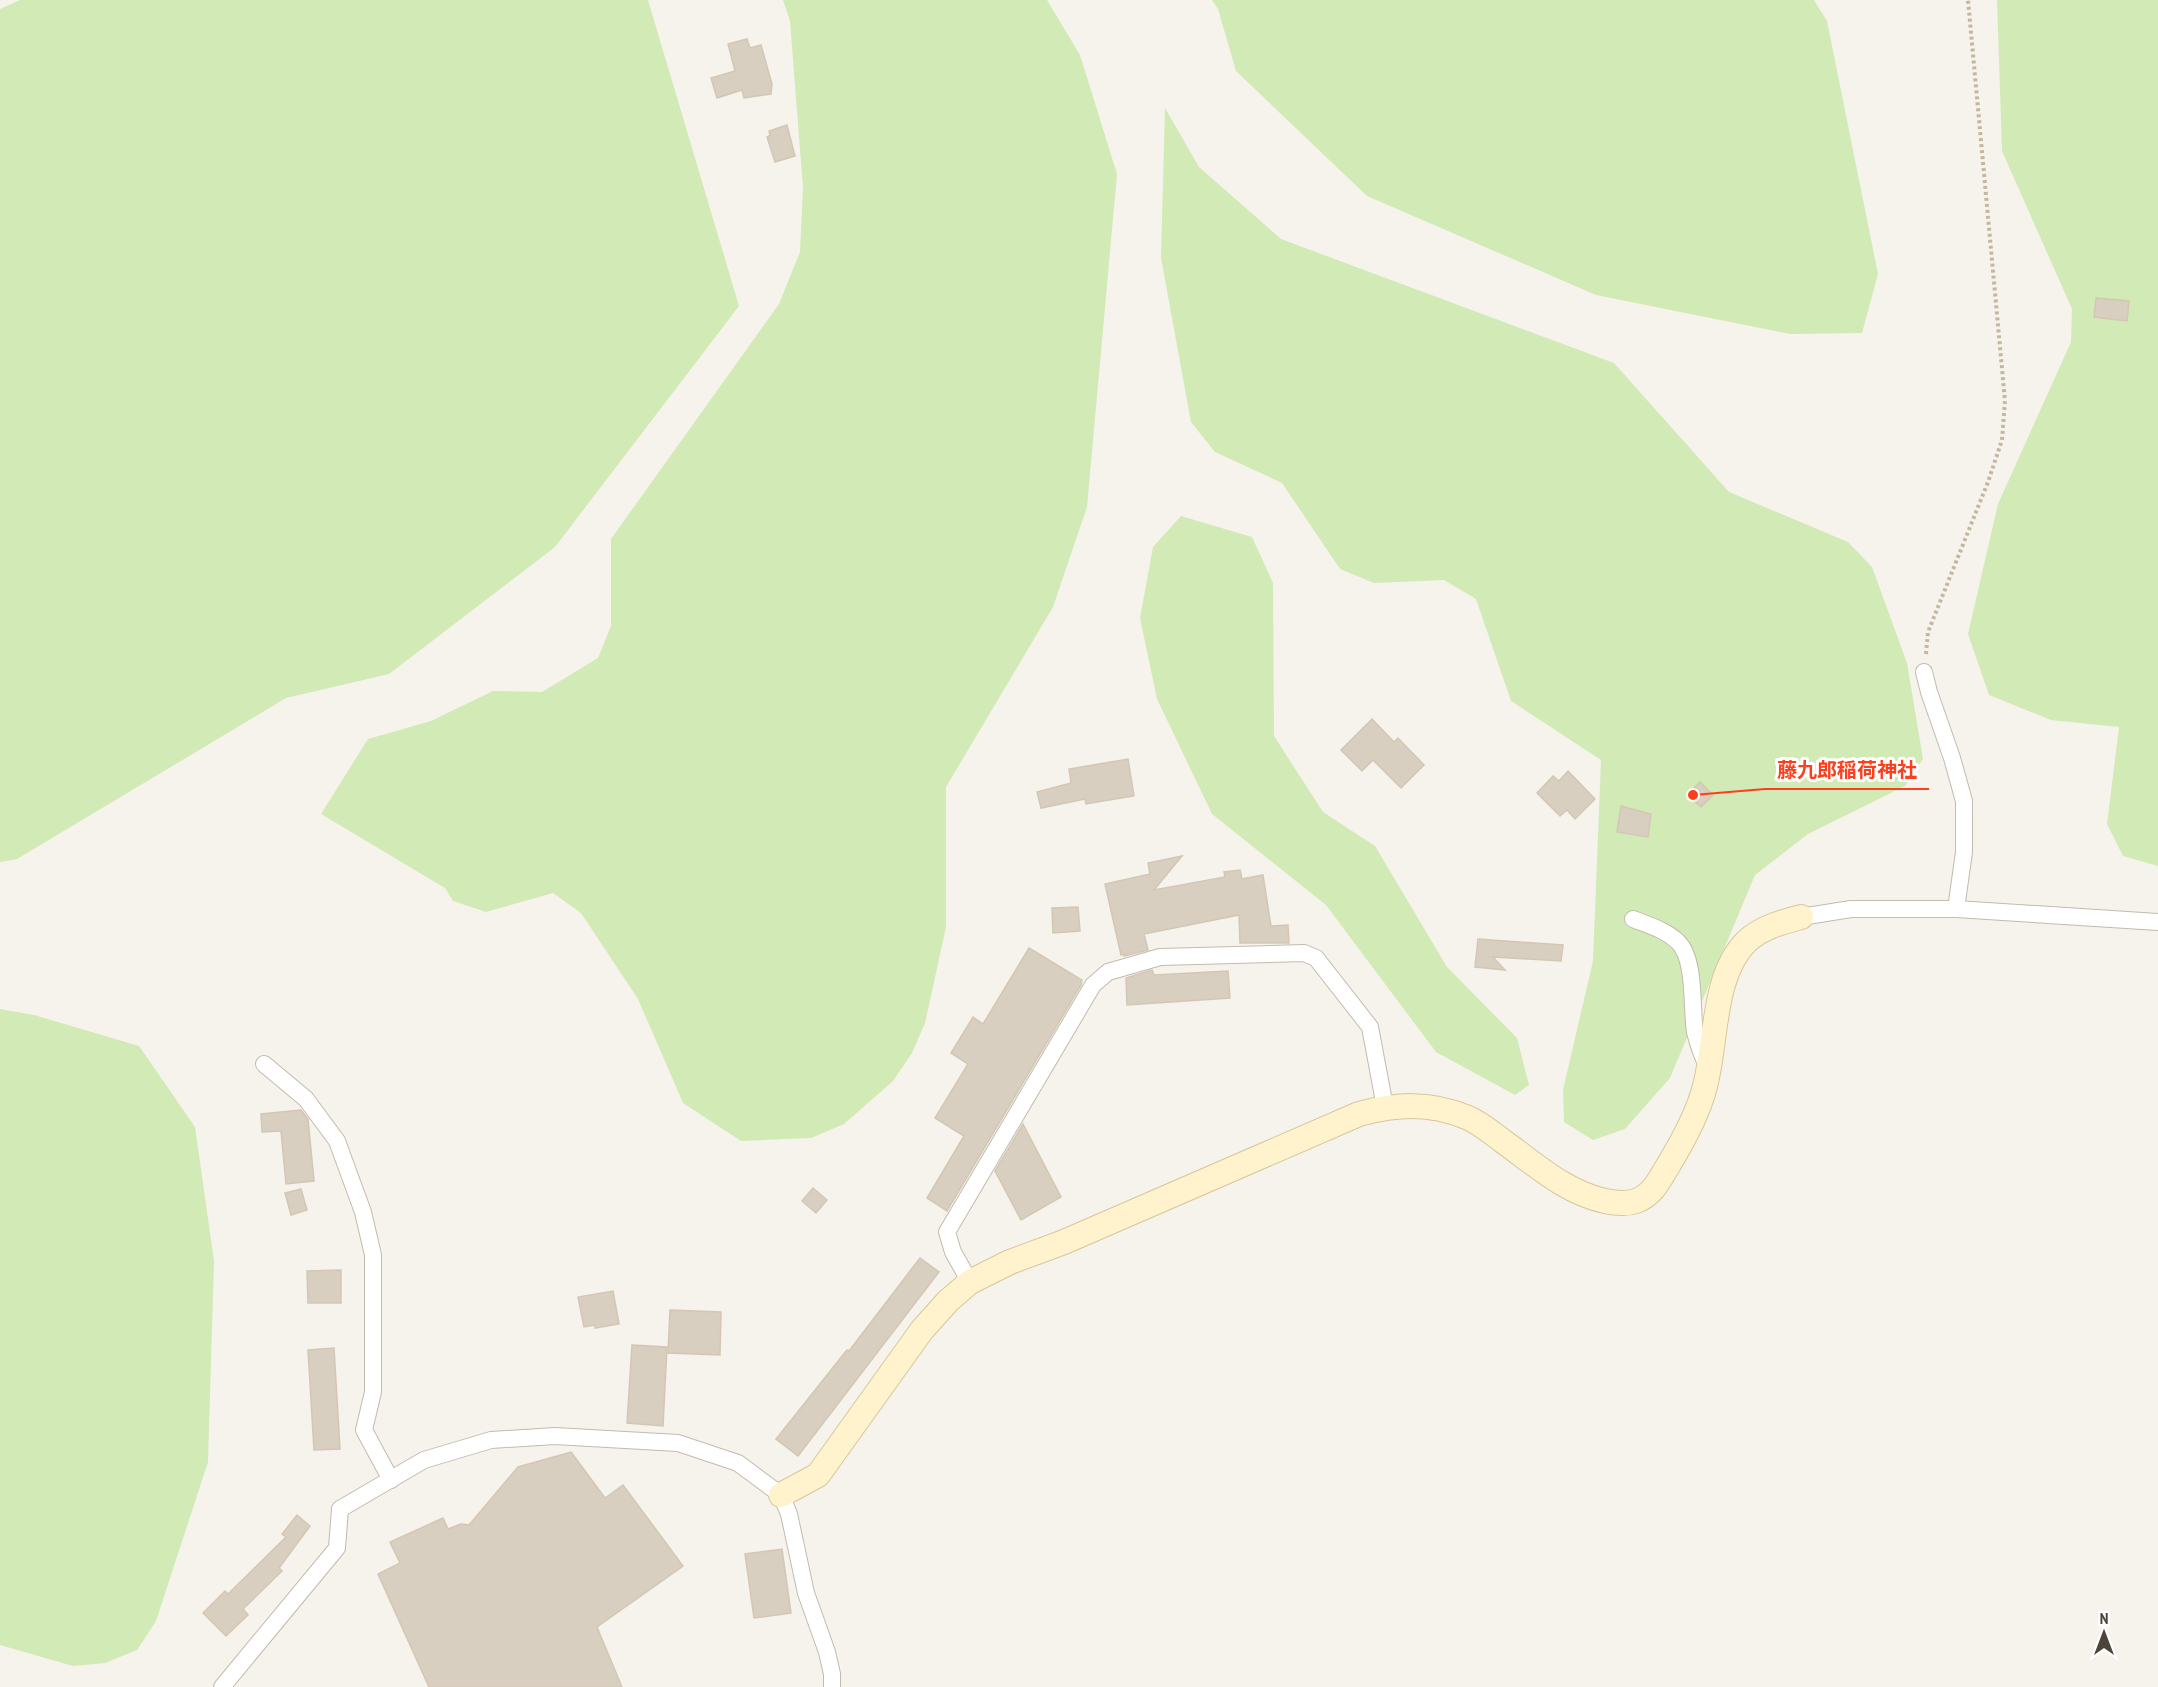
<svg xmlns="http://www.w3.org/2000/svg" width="2158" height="1687" font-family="'PT Sans Narrow','Noto Sans JP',sans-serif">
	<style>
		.green { fill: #d2eab5 }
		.building { fill: #d8cfc1; stroke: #d3c7b4; stroke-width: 1.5 }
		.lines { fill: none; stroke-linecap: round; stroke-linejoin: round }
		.street-casing { stroke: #c2bbae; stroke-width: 18 }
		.secondary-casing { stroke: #d6c79b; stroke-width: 26 }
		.path { stroke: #c4b79f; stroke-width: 4; stroke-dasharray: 3 3; stroke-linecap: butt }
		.street { stroke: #fff; stroke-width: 16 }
		.secondary { stroke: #fff3cd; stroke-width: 24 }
		.leader { fill: none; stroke: #fc3f1d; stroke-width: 2 }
		.callout-dot { fill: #fc3f1d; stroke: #fff; stroke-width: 2 }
		.callout-label { font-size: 20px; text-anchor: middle; font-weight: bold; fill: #fc3f1d; stroke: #fff; stroke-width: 6; stroke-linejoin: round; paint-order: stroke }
	</style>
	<rect width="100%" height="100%" fill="#f6f3ec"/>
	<g class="green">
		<polygon points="20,0 648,0 739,306 555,547 389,674 286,698 17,859 0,862 0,9"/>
		<polygon points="783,0 1047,0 1080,55 1117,174 1087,507 1053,607 946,787 946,927 925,1023 912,1053 893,1081 844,1124 811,1138 741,1141 683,1103 638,999 581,913 553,893 486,912 453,901 445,888 321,814 368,739 431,721 493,691 542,692 598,658 611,626 611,539 779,304 800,252 803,188 790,21"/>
		<polygon points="1212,0 1814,0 1827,21 1878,274 1862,333 1790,334 1596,295 1367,196 1236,71 1218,9"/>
		<polygon points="1997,0 2158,0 2158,866 2123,856 2107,824 2119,727 2051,720 1989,695 1968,634 1998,504 2071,342 2072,309 2002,151"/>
		<polygon points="1165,108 1199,167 1281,239 1614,363 1729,492 1848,542 1872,567 1907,663 1923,759 1905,786 1808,834 1755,875 1670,1078 1625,1129 1593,1140 1564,1122 1563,1090 1593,961 1601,760 1511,701 1476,599 1444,580 1374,583 1340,569 1282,483 1215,452 1191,422 1161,258"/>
		<polygon points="1181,516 1252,537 1273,583 1274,736 1323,812 1375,846 1447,967 1517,1038 1529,1085 1515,1095 1436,1052 1326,905 1212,814 1157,699 1140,618 1153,547"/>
		<polygon points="0,1009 34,1015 139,1046 195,1127 214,1261 208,1462 156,1621 137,1650 105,1663 73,1666 0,1645"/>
	</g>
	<g class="building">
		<polygon points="747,39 750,48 761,45 772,84 771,94 744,98 742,90 717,98 711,78 735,71 728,44"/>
		<polygon points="787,125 795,156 775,162 767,137 770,135 769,131"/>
		<polygon points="2096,298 2129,301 2127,321 2094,317"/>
		<polygon points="1372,719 1394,742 1398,738 1424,765 1401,788 1373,760 1362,771 1341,750"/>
		<polygon points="1128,759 1134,796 1086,804 1085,799 1041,808 1037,792 1071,783 1069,769"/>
		<polygon points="1568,771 1595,799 1575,819 1567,810 1560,816 1537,793 1553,776 1559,781"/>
		<polygon points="1700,782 1713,795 1701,807 1687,795"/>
		<polygon points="1621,806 1651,814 1648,837 1617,832"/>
		<polygon points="1182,856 1154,890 1225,877 1224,872 1240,870 1242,879 1263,875 1271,926 1288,925 1289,943 1240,943 1239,915 1144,934 1148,950 1124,956 1124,954 1121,955 1105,884 1150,874 1148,863"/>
		<polygon points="1078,907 1080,931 1053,933 1052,908"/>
		<polygon points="1478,939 1563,945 1561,961 1493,957 1505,970 1475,967"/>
		<polygon points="1029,948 1082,980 1081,985 947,1211 927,1198 964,1136 935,1118 968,1064 951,1053 973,1017 983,1024"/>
		<polygon points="1152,970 1154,975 1228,971 1230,998 1127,1005 1126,978"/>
		<polygon points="301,1110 308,1119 314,1181 286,1184 281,1131 262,1132 261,1114"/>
		<polygon points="1023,1124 1061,1197 1021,1220 995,1171"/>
		<polygon points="813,1188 827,1200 816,1213 802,1201"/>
		<polygon points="301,1189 307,1210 291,1215 285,1193"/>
		<polygon points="920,1258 939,1272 798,1456 776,1439 847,1350 849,1351"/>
		<polygon points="341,1270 341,1303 308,1303 307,1271"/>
		<polygon points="613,1291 619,1324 595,1328 595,1325 584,1327 578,1297"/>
		<polygon points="670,1310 721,1312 720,1355 668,1353"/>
		<polygon points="632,1345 667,1347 663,1426 627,1423"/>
		<polygon points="334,1348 340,1449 314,1450 308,1350"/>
		<polygon points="571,1452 605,1498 623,1485 683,1566 597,1627 622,1687 429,1687 378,1574 400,1563 390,1542 443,1518 448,1529 461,1524 469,1525 518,1467"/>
		<polygon points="297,1515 310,1526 279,1568 282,1571 243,1609 248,1615 226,1636 203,1613 225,1591 228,1594 286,1537 282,1534"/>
		<polygon points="782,1549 791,1613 754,1618 745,1554"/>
	</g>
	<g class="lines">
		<defs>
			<g id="street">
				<polyline points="1924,672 1929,692 1952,758 1964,801 1964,852 1956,909"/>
				<polyline points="1801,917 1851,909 1956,909 2158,922"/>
				<path d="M1633,919C1648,925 1666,930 1678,942C1696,959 1691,1008 1695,1032C1698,1044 1702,1056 1708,1067"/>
				<polyline points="264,1064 306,1099 337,1141 363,1212 373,1255 373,1392 364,1430 391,1480"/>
				<polyline points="970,1282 953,1252 947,1232 1093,985 1108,972 1160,957 1304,953 1316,958 1370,1027 1385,1107"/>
				<polyline points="222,1687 337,1548 340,1509 424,1460 491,1440 555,1436 678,1443 738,1463 781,1495 789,1514 806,1593 827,1652 832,1674 832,1687"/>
			</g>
			<path id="secondary" d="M781,1495L818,1475L922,1330L948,1301L970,1282L1010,1262L1064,1242L1359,1114C1397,1104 1429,1102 1466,1117C1479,1122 1492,1133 1504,1142C1536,1165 1565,1192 1605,1201C1614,1203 1627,1204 1636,1201C1653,1195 1660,1179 1669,1164C1683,1141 1698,1114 1705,1086C1717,1041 1712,975 1747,941C1762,927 1783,922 1801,917"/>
		</defs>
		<use href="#street" class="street-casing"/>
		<use href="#secondary" class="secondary-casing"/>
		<polyline class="path" points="1926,654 1928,632 1988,482 2002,440 2005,401 1968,0"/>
		<use href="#street" class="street"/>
		<use href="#secondary" class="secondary"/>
	</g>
	<path class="leader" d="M1693 795L1765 789H1929"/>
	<circle class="callout-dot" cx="1693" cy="795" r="6"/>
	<g class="callout-label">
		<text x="1847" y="777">藤九郎稲荷神社</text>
	</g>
	<g transform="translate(2104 1633)" stroke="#ffffff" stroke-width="4.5" paint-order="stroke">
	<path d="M0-4.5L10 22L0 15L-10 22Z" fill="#4b4439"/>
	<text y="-9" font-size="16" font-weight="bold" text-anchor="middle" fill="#4b4439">N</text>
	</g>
</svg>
